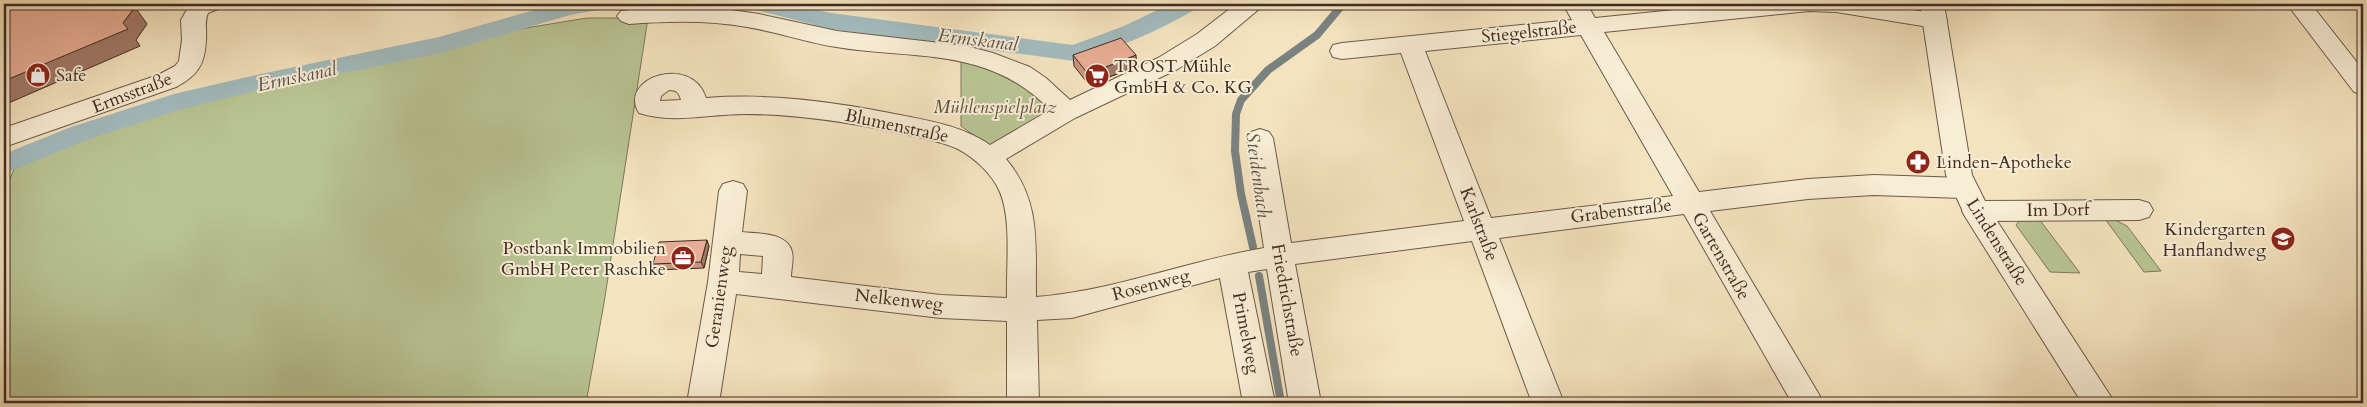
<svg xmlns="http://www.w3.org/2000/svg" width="2367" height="407" font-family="Cardo,serif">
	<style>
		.green { fill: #b9c494; stroke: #7c785b }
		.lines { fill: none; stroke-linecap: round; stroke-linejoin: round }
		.stream { stroke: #7a8280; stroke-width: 8 }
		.canal { fill: #a2bbbe; fill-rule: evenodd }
		.minor-casing { stroke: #6c5a49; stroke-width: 2 }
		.tertiary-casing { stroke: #6c5a49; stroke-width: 2 }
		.minor { fill: #f8edd5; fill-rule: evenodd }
		.tertiary { fill: #f8edd5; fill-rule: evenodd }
		.wall { fill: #c89581; stroke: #3f2c22 }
		.shaded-wall { fill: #a27969; stroke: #3f2c22 }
		.building { fill: #e8ad96; stroke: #3f2c22 }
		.labels { text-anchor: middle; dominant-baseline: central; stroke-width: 4; stroke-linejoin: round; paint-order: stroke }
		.street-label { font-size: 18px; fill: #3f2c22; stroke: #f8edd5 }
		.poi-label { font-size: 18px; fill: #3f2c22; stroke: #f8edd5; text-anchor: start }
		.park-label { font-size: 18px; font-style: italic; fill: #5e523e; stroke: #f8edd5 }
		.water-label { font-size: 19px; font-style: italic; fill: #585049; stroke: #f8edd5 }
	</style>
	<rect width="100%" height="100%" fill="#f4e3bf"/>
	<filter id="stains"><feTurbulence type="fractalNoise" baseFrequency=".004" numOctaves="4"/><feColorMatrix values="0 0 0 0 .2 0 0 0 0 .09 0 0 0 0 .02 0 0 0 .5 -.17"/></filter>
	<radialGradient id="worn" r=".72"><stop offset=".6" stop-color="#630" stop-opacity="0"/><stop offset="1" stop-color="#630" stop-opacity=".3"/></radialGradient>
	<g class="green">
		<polygon points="587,18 648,18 604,303 586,403 4,403 4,192 24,147 446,41"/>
		<polygon points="961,60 995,68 1025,83 1055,110 992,149 961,126"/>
		<polygon points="2111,218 2127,226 2161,271 2144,272 2105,219"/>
		<polygon points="2039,219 2080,273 2050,272 2016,225 2020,220"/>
	</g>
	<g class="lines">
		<g class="stream">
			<polyline points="1253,247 1241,194 1235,151 1236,114 1241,100 1268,70 1317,35 1343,4"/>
			<polyline points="1259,276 1281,403"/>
		</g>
		<g class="canal">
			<polygon points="556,4 607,4 603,9 570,15 441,53 256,91 179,110 89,139 4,174 4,154 71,127 174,94 256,75 439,37"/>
			<path d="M748,4H790L831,13L1073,45L1124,26L1170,4H1200L1196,9C1158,31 1117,49 1074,61L831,29L752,9Z"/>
		</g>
		<defs>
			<g id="minor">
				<path d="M190,4H222L218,9L208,13C204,22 207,30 206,40C205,65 197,76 176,87L4,147V128L158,75L175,66L179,61L182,40L181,20Z"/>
				<path d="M1236,4H1263L1259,9L1215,46L1176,70L1075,118L1006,159C1042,202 1035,245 1036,297C1113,291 1187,261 1264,248L1247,138L1251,132L1260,129L1269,132L1273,138L1291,243L1464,221L1401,53L1342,59L1333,57L1330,51L1333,45L1342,43L1572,20L1563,4H1587L1595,18L1734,4H1877L1943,15L1947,20L1943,25L1935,28L1836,12L1809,11L1604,32L1699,192L1808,179L1874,175L1963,178L1973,181L1977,188L1973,195L1963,198L1874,195L1808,199L1710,211L1824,403H1792L1684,214L1499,238L1564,403H1532L1472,241L1295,264L1321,403H1289L1267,269L1248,272L1275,403H1243L1220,278L1072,318L1037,320L1039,403H1007V321L941,318L736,294L719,403H687L708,282L719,191L723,184L733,181L743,184L747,191L742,232C758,234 788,232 792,252C794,259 791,269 791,277L941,295L1007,298C1006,266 1012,221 1000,192C992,174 975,158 958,149C938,140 916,137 895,132C846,122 795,114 745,114C709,114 673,124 639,113C617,78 692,53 706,98C771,93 836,102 900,115C930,121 963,126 990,145L1050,110C989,46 915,60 836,47C806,42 777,32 747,27C708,20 668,21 629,24L621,21L617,16L621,11L659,7L717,8L759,14L837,31L966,46L993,53L1030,67L1046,78L1070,100L1158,58L1197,34ZM1581,35L1673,196L1491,218L1425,51ZM669,90C677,90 679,93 681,100L660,101L661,96ZM740,254L763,256L762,274L739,272Z"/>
				<polygon points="2287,4 2311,4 2363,70 2363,94 2354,92"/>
				<polygon points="2139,200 2149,203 2153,210 2149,217 2139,220 1976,221 1966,218 1962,211 1966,204 1976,201"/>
			</g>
			<polygon id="tertiary" points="1920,4 1944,4 1972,175 1988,207 2115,403 2082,403 1966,218 1946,175"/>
		</defs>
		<use href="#minor" class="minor-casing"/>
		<use href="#tertiary" class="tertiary-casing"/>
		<use href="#minor" class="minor"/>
		<use href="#tertiary" class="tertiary"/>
	</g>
	<g class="wall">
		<polygon points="1073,55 1137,66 1089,85 1074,66"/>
		<polygon points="709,246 704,268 656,270 653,264"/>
	</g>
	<g class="shaded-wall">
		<polygon points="135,7 147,24 136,40 140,46 4,105 4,81 123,23"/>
		<polygon points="1136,55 1137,66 1089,85 1088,74"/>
		<polygon points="707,240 709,246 704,268 701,262"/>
	</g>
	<g class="building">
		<polygon points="4,4 108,4 113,10 135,7 123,23 128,29 4,81"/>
		<polygon points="1121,38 1136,55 1088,74 1073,55"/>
		<polygon points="707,240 701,262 653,264 659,242"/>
	</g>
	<defs>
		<symbol id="shop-disc" viewBox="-11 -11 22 22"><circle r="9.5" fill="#8f2418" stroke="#f8edd5"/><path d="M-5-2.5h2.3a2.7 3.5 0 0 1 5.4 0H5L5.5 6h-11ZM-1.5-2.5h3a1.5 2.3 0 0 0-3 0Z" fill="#fff"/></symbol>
		<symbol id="supermarket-disc" viewBox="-11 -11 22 22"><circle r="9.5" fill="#8f2418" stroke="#f8edd5"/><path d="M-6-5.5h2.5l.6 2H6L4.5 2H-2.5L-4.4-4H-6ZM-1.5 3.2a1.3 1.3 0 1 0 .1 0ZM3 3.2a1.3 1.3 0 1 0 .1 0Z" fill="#fff"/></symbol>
		<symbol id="pharmacy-disc" viewBox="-11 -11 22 22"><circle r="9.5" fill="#8f2418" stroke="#f8edd5"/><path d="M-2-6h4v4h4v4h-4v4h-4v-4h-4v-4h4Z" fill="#fff"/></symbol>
		<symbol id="school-disc" viewBox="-11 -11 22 22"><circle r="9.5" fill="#8f2418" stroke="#f8edd5"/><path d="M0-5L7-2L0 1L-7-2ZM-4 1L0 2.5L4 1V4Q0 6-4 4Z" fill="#fff"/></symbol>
		<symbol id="office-disc" viewBox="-11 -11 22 22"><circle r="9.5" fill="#8f2418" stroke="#f8edd5"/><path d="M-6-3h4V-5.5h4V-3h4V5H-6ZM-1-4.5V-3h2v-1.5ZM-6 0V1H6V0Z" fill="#fff"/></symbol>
	</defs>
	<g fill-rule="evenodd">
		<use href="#shop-disc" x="24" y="61" width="28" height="28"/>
		<use href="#supermarket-disc" x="1083" y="62" width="28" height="28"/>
		<use href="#pharmacy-disc" x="1904" y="148" width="28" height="28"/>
		<use href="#school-disc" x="2269" y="225" width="28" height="28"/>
		<use href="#office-disc" x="669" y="244" width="28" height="28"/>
	</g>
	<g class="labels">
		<g class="street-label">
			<text transform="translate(1529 32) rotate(-6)">Stiegelstraße</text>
			<text transform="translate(132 93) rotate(-21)">Ermsstraße</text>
			<text transform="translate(897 126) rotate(12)">Blumenstraße</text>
			<text transform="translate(2058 210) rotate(-1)">Im Dorf</text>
			<text transform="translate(1621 211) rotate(-7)">Grabenstraße</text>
			<text transform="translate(1479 224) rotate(69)">Karlstraße</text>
			<text transform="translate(1997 242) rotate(58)">Lindenstraße</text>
			<text transform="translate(1721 256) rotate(60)">Gartenstraße</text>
			<text transform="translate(1151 285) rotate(-15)">Rosenweg</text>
			<text transform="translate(719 297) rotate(-82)">Geranienweg</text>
			<text transform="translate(899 300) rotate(6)">Nelkenweg</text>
			<text transform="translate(1287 300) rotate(80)">Friedrichstraße</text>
			<text transform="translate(1246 333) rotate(79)">Primelweg</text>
		</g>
		<g class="poi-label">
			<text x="1114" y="66">TROST Mühle<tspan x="1114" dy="21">GmbH &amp; Co. KG</tspan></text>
			<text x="56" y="75">Safe</text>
			<text x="1936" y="162">Linden-Apotheke</text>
			<text x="2266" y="229" text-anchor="end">Kindergarten<tspan x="2266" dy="21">Hanflandweg</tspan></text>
			<text x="666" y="248" text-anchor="end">Postbank Immobilien<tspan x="666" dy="21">GmbH Peter Raschke</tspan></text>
		</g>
		<g class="park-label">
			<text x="995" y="107">Mühlenspielplatz</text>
		</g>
		<g class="water-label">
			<text transform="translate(978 40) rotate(7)">Ermskanal</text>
			<text transform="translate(297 77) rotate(-12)">Ermskanal</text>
			<text transform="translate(1258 175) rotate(82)">Steidenbach</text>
		</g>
	</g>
	<rect width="2367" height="407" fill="none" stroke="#f4e3bf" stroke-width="20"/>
	<rect x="5" y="5" width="2357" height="397" fill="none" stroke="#3f2c22" stroke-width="2.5"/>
	<rect x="10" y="10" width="2347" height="387" fill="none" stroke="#3f2c22"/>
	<rect width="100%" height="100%" filter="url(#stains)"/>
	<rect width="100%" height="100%" fill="url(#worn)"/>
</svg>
